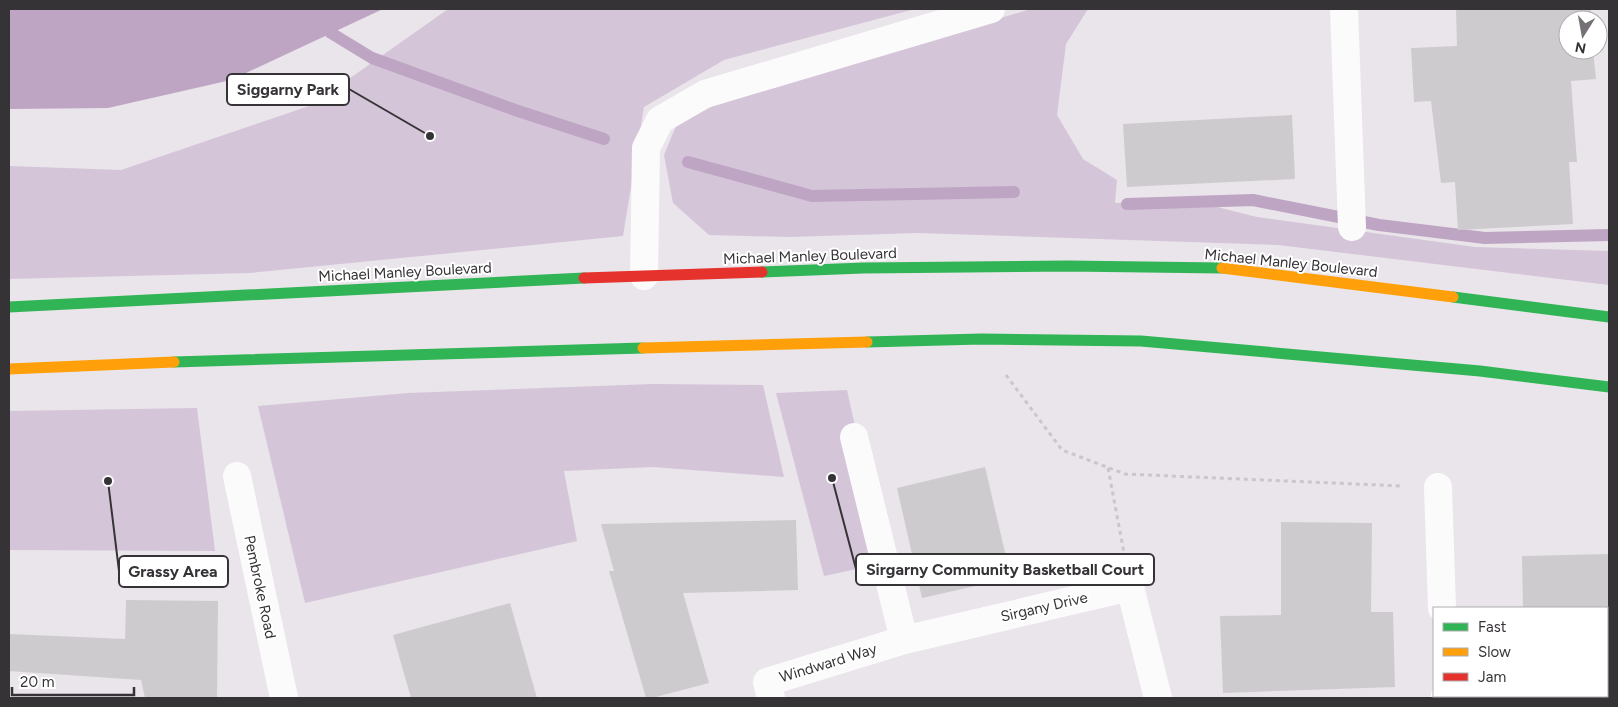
<svg xmlns="http://www.w3.org/2000/svg" width="1618" height="707" font-family="Figtree,sans-serif">
	<style>
		.green { fill: #d5c5d9 }
		.water { fill: #bea5c4 }
		.lines { fill: none; stroke-linecap: round; stroke-linejoin: round }
		.stream { stroke: #bea5c4; stroke-width: 12 }
		.building { fill: #cecbce }
		.path { stroke: #c9c7c9; stroke-width: 3; stroke-dasharray: 4 4; stroke-linecap: butt }
		.street { stroke: #fcfbfc; stroke-width: 28 }
		.fast { stroke: #30b455; stroke-width: 11 }
		.slow { stroke: #ff9f0a; stroke-width: 11 }
		.jam { stroke: #e5322d; stroke-width: 11 }
		.labels { text-anchor: middle; dominant-baseline: central; stroke-width: 4; stroke-linejoin: round; paint-order: stroke }
		.street-label { font-size: 15px; fill: #363337; stroke: #fff }
		.leader { fill: none; stroke: #363337; stroke-width: 2 }
		.callout-dot { fill: #363337; stroke: #fff; stroke-width: 2 }
		.callout { fill: #fff; stroke: #363337; stroke-width: 2 }
		.callout-label { font-size: 16px; text-anchor: middle; font-weight: bold; fill: #363337 }
	</style>
	<rect width="100%" height="100%" fill="#e9e5ea"/>
	<g class="green">
		<polygon points="448,9 915,9 724,60 644,107 623,236 250,273 9,279 9,166 121,170 312,105"/>
		<polygon points="1031,9 1088,9 1066,44 1057,115 1083,159 1117,180 1115,203 1197,202 1257,217 1475,247 1609,251 1609,285 1278,245 918,233 789,237 709,235 673,203 664,155 676,126 723,100"/>
		<polygon points="653,384 763,385 784,477 653,467 564,471 577,541 305,603 258,406 408,393"/>
		<polygon points="847,390 885,563 824,576 776,393"/>
		<polygon points="197,408 215,551 9,550 9,411"/>
	</g>
	<polygon class="water" points="9,9 383,9 231,80 108,108 9,109"/>
	<g class="lines">
		<g class="stream">
			<polyline points="331,33 372,58 515,110 604,139"/>
			<polyline points="688,162 812,196 1014,192"/>
			<polyline points="1127,204 1253,200 1379,225 1485,238 1609,235"/>
		</g>
	</g>
	<g class="building">
		<polygon points="1456,9 1591,9 1591,20 1568,20 1568,50 1593,50 1596,79 1571,81 1577,162 1569,162 1573,224 1458,230 1455,182 1441,183 1431,101 1414,102 1411,48 1457,46"/>
		<polygon points="1292,115 1295,179 1127,187 1123,124"/>
		<polygon points="985,467 1011,578 922,598 897,488"/>
		<polygon points="796,520 798,590 683,593 709,683 652,698 646,698 609,571 614,571 601,524"/>
		<polygon points="1281,522 1372,523 1371,612 1393,612 1395,687 1223,693 1220,616 1281,615"/>
		<polygon points="1609,554 1609,608 1523,608 1522,556"/>
		<polygon points="126,600 218,601 217,698 145,698 141,680 9,671 9,634 125,639"/>
		<polygon points="510,603 537,698 411,698 393,635"/>
	</g>
	<g class="lines">
		<g class="path">
			<polyline points="1006,375 1062,450 1125,474 1402,486"/>
			<polyline points="1108,468 1124,553"/>
		</g>
		<g class="street">
			<polyline points="1344,9 1352,227"/>
			<polyline points="644,276 646,148 660,120 705,94 991,9"/>
			<polyline points="854,437 904,640"/>
			<polyline points="237,476 284,698"/>
			<polyline points="1438,487 1442,608"/>
			<polyline points="1445,696 1445,698"/>
			<polyline points="771,698 767,682 904,640 1130,587 1158,698"/>
		</g>
		<g class="fast">
			<polyline points="762,272 863,268 1068,266 1222,268"/>
			<polyline points="1453,297 1609,317"/>
			<polyline points="9,307 584,278"/>
			<polyline points="867,342 981,339 1141,341 1480,371 1609,387"/>
			<polyline points="174,362 643,348"/>
		</g>
		<g class="slow">
			<polyline points="1222,268 1453,297"/>
			<polyline points="643,348 867,342"/>
			<polyline points="9,369 174,362"/>
		</g>
		<polyline class="jam" points="584,278 762,272"/>
	</g>
	<g class="labels">
		<g class="street-label">
			<text transform="translate(810 256) rotate(-2)">Michael Manley Boulevard</text>
			<text transform="translate(1291 263) rotate(6)">Michael Manley Boulevard</text>
			<text transform="translate(405 272) rotate(-3)">Michael Manley Boulevard</text>
			<text transform="translate(260 587) rotate(78)">Pembroke Road</text>
			<text transform="translate(1044 607) rotate(-13)">Sirgany Drive</text>
			<text transform="translate(828 663) rotate(-17)">Windward Way</text>
		</g>
	</g>
	<path class="leader" d="M430 136L349 89M832 478L856 569M108 481L119 571"/>
	<g class="callout-dot">
		<circle cx="430" cy="136" r="5"/>
		<circle cx="832" cy="478" r="5"/>
		<circle cx="108" cy="481" r="5"/>
	</g>
	<g class="callout">
		<rect x="227" y="74" width="122" height="31" rx="5"/>
		<rect x="856" y="554" width="298" height="31" rx="5"/>
		<rect x="119" y="556" width="109" height="31" rx="5"/>
	</g>
	<g class="callout-label">
		<text x="288" y="95">Siggarny Park</text>
		<text x="1005" y="575">Sirgarny Community Basketball Court</text>
		<text x="173" y="577">Grassy Area</text>
	</g>
	<rect width="1618" height="707" fill="none" stroke="#363337" stroke-width="20"/>
	<rect x="1433" y="607" width="175" height="90" fill="#ffffff" stroke="#afadaf"/>
	<rect x="1443" y="623" width="25" height="8" fill="#30b455" stroke="#afadaf"/>
	<text x="1478" y="632" font-size="15" fill="#363337">Fast</text>
	<rect x="1443" y="648" width="25" height="8" fill="#ff9f0a" stroke="#afadaf"/>
	<text x="1478" y="657" font-size="15" fill="#363337">Slow</text>
	<rect x="1443" y="673" width="25" height="8" fill="#e5322d" stroke="#afadaf"/>
	<text x="1478" y="682" font-size="15" fill="#363337">Jam</text>
	<g transform="translate(1583 35) rotate(191)"><circle r="24" fill="#ffffff" stroke="#afadaf"/>
	<path d="M0-4L9 19L0 12L-9 19Z" fill="#757176"/>
	<text y="-8" font-size="14" font-weight="bold" text-anchor="middle" fill="#363337">N</text>
	</g>
	<path d="M12 687v8h122v-8" fill="none" stroke="#363337" stroke-width="2.5"/>
	<text x="20" y="687" font-size="15" fill="#363337" stroke="#ffffff" stroke-width="4" paint-order="stroke">20 m</text>
</svg>
